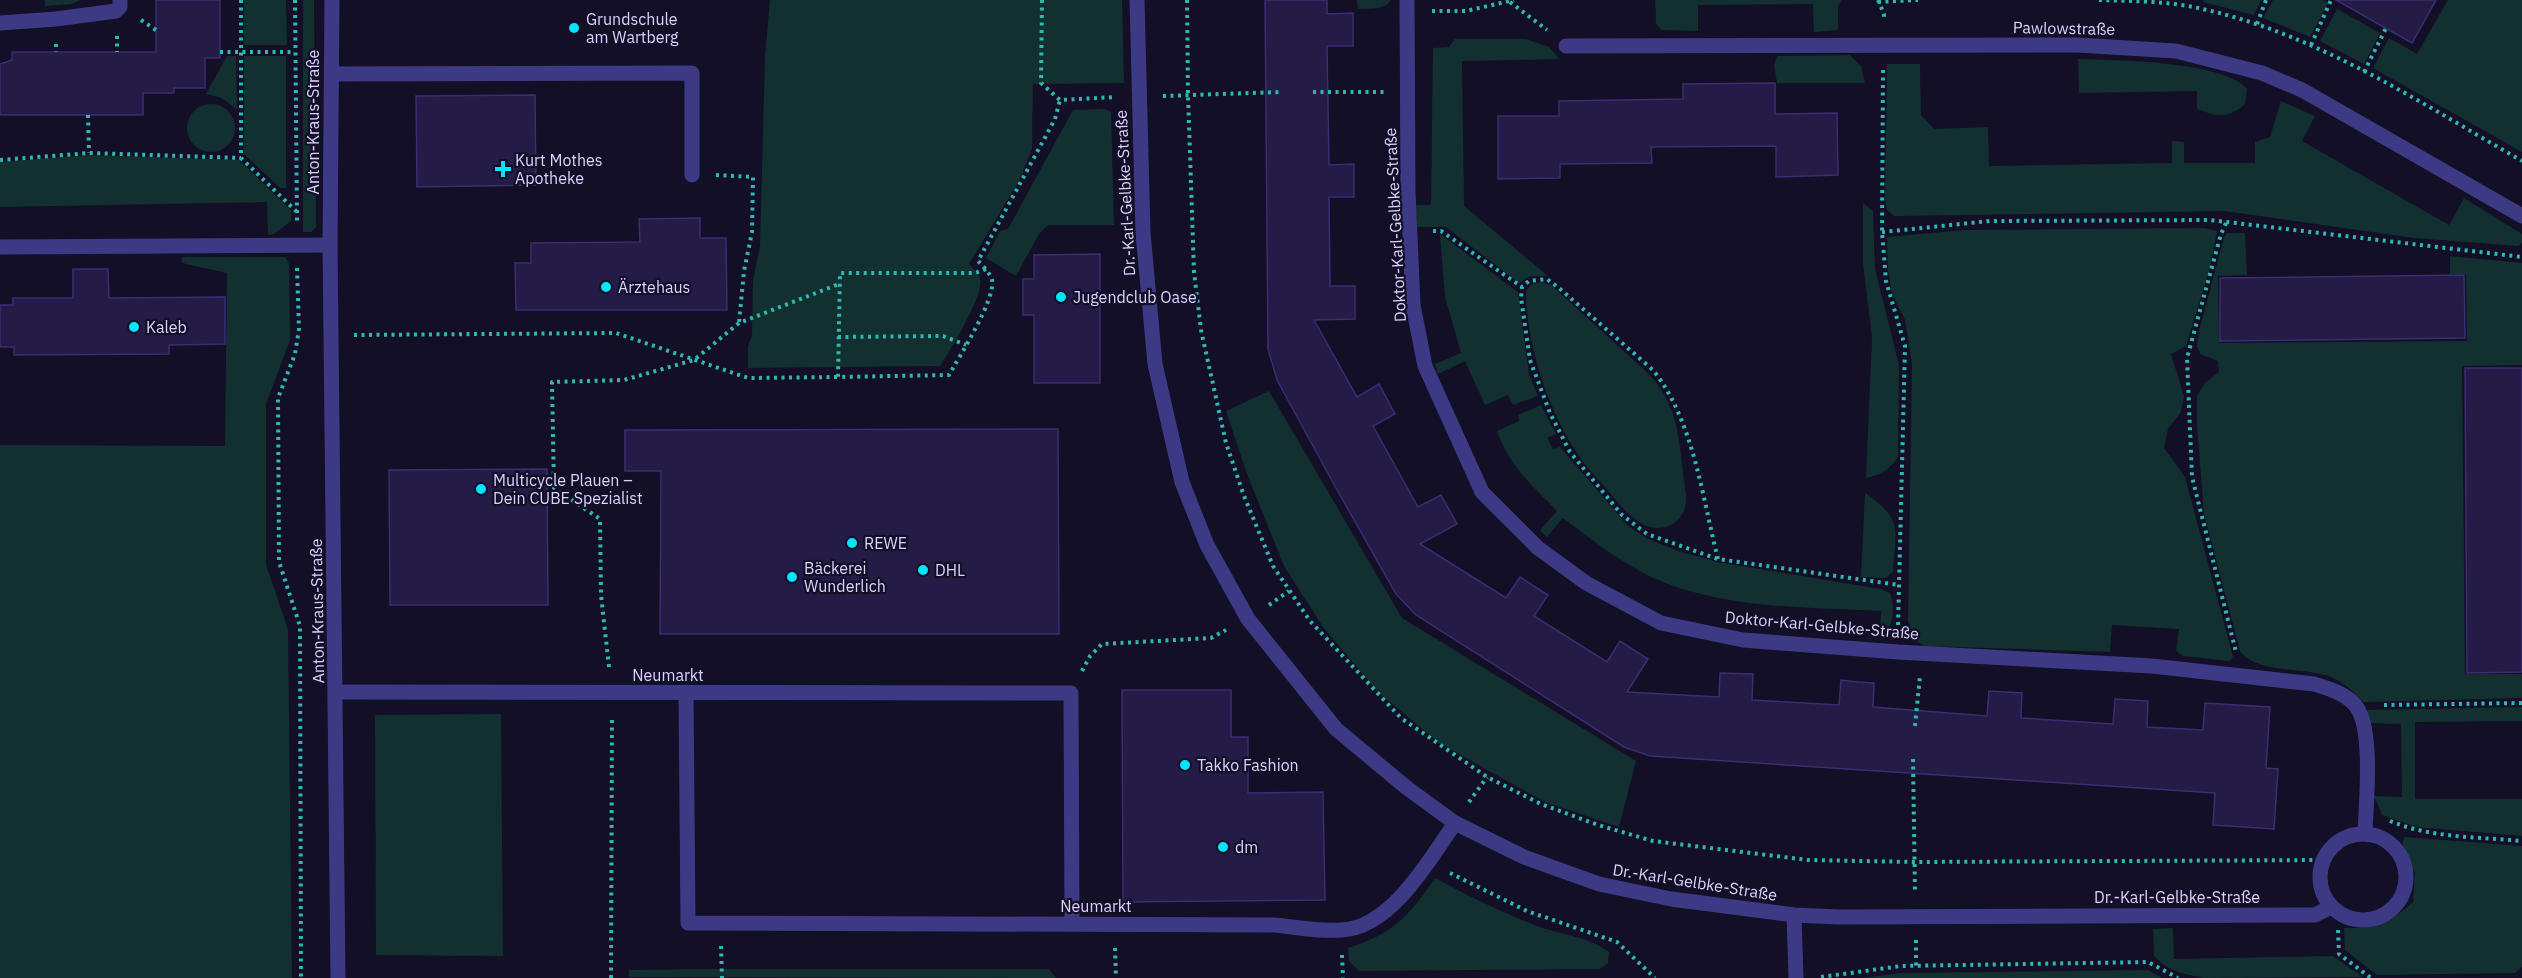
<svg xmlns="http://www.w3.org/2000/svg" width="2522" height="978" font-family="'IBM Plex Sans',sans-serif">
	<style>
		.green { fill: #12302f }
		.building { fill: #241b47; stroke: #3b2d73; stroke-width: 1.5 }
		.lines { fill: none; stroke-linecap: round; stroke-linejoin: round }
		.path { stroke: #2fb8b0; stroke-width: 4; stroke-dasharray: 3 4.5; stroke-linecap: butt }
		.minor { stroke: #3d3a85; stroke-width: 15 }
		.poi-dot { fill: #00e5ff; stroke: #130f26; stroke-width: 2 }
		.labels { text-anchor: middle; dominant-baseline: central; stroke-width: 4.5; stroke-linejoin: round; paint-order: stroke }
		.poi-label { font-size: 16px; fill: #d9d4ff; stroke: #130f26; text-anchor: start }
		.street-label { font-size: 16px; fill: #d9d4ff; stroke: #130f26 }
	</style>
	<rect width="100%" height="100%" fill="#130f26"/>
	<g class="green">
		<polygon points="45,0 80,0 72,4 45,6"/>
		<polygon points="244,0 286,0 287,45 244,45"/>
		<polygon points="303,0 314,0 316,227 311,232 303,232"/>
		<path d="M770,0H1122L1124,83L1033,84L1032,149L1019,181L969,264C972,268 979,274 980,279C985,294 949,352 940,366L748,368V347L752,335L753,280L760,246L765,56Z"/>
		<path d="M1357,0H1391C1384,11 1369,8 1358,9Z"/>
		<polygon points="1447,0 1842,0 1838,6 1838,30 1814,32 1813,4 1698,5 1698,31 1662,30 1656,24 1655,0"/>
		<polygon points="2204,0 2261,0 2254,15 2203,2"/>
		<polygon points="2273,0 2323,0 2328,3 2310,37 2263,18"/>
		<polygon points="2448,0 2522,0 2522,152 2373,68 2389,38 2417,54"/>
		<polygon points="2337,9 2380,33 2364,64 2320,41"/>
		<polygon points="1455,39 1526,39 1549,47 1559,59 1462,61 1464,206 1548,276 1530,276 1519,283 1446,227 1417,227 1416,205 1431,205 1433,48 1449,47"/>
		<polygon points="1850,55 1861,66 1865,83 1777,83 1774,65 1777,56"/>
		<polygon points="227,56 236,56 237,110 222,98 206,94"/>
		<polygon points="244,56 286,56 286,188 280,188 244,154"/>
		<path d="M2078,59C2115,60 2224,61 2247,89L2245,104C2228,119 2218,117 2197,109V91L2079,93Z"/>
		<polygon points="1887,64 1920,64 1921,115 1934,129 1988,127 1989,166 2172,163 2172,141 2184,142 2184,163 2255,163 2255,142 2270,137 2281,101 2315,116 2302,141 2449,225 2464,198 2522,234 2522,243 2518,246 2414,238 2224,211 1894,216 1887,210 1885,198"/>
		<circle cx="211" cy="128" r="24"/>
		<polygon points="1105,109 1111,112 1114,225 1048,225 1039,234 1016,276 986,258 1000,231 1008,229 1073,110"/>
		<polygon points="88,155 239,160 291,210 291,221 274,234 268,235 267,202 0,207 0,162"/>
		<path d="M1863,203L1873,211L1875,269L1899,365L1898,457C1889,470 1881,475 1866,478L1872,337L1863,264Z"/>
		<polygon points="2204,228 2217,231 2210,268 2186,346 2171,354 2184,396 2181,412 2168,429 2164,448 2185,477 2233,657 2229,661 2183,656 2176,651 2179,629 2112,625 2110,652 1925,646 1915,640 1908,621 1912,364 1905,320 1892,294 1888,270 1887,237 1965,230"/>
		<path d="M2227,233H2245L2247,275L2218,276L2219,343L2467,341L2466,274H2450V256L2522,263V365L2462,366L2465,674H2522V698L2363,702C2354,692 2345,684 2333,678C2307,666 2257,675 2240,651L2204,514L2197,424V396L2205,383L2219,372L2218,361L2200,354L2197,346L2199,331L2224,238Z"/>
		<polygon points="1440,234 1518,292 1529,374 1538,396 1513,405 1508,395 1485,405 1465,361 1438,374 1435,364 1461,353 1445,297"/>
		<polygon points="182,257 286,257 289,264 290,340 266,404 266,565 288,629 292,978 0,978 0,445 225,446 227,273 186,264 181,262"/>
		<path d="M1541,282L1551,285C1573,305 1596,326 1618,346C1635,362 1657,378 1667,400C1681,427 1681,464 1686,494C1688,513 1676,529 1655,528C1637,527 1620,505 1609,492C1598,479 1584,465 1575,450C1547,406 1526,343 1526,291L1532,284Z"/>
		<polygon points="1269,391 1402,618 1636,761 1619,827 1545,802 1439,743 1377,691 1323,627 1284,566 1247,474 1226,411"/>
		<path d="M1541,405L1556,434L1547,438L1553,449L1560,447L1628,526L1646,538L1678,551L1717,562L1881,589L1890,593C1895,608 1893,622 1886,636L1880,637L1881,611C1810,607 1735,609 1668,584C1629,569 1596,543 1563,518L1547,537L1540,530L1557,511C1532,486 1509,465 1497,431L1519,421L1518,415Z"/>
		<path d="M1865,493C1903,519 1896,529 1893,571L1886,578L1861,577Z"/>
		<polygon points="2522,707 2522,721 2415,722 2415,799 2522,799 2522,836 2416,827 2382,815 2374,796 2402,797 2401,724 2370,723 2365,710"/>
		<polygon points="501,714 503,956 376,955 375,715"/>
		<path d="M2405,837L2522,846V967L2515,973L2377,975L2345,950L2344,928C2376,929 2389,923 2413,902L2415,873L2402,843Z"/>
		<path d="M1435,878C1470,897 1503,913 1540,927C1563,935 1590,937 1609,952L1608,963L1600,969L1359,971L1349,961L1348,948C1393,934 1409,916 1435,878Z"/>
		<path d="M2173,928L2174,959L2333,956L2363,977L2205,978C2184,974 2169,972 2154,956L2153,929Z"/>
		<polygon points="703,969 1049,969 1056,978 629,977 629,970"/>
		<polygon points="2148,970 2162,978 1863,978 1901,973"/>
	</g>
	<g class="building">
		<polygon points="156,0 220,0 220,58 205,58 205,88 174,88 174,93 143,93 143,115 0,115 0,64 12,60 12,52 156,52"/>
		<polygon points="1265,0 1327,0 1327,14 1353,13 1353,46 1327,46 1329,165 1354,164 1354,197 1329,197 1330,286 1355,286 1355,319 1314,320 1357,397 1379,384 1395,414 1373,426 1418,507 1441,495 1457,524 1420,544 1506,598 1520,577 1548,595 1534,616 1607,662 1620,641 1648,659 1627,692 1719,697 1720,673 1753,674 1752,700 1839,705 1841,680 1858,682 1874,683 1873,707 1987,716 1989,691 2022,693 2021,718 2113,724 2115,699 2148,701 2147,727 2203,730 2205,703 2270,707 2266,768 2278,769 2274,829 2213,825 2215,793 1650,756 1624,747 1416,615 1396,594 1336,488 1277,380 1268,349"/>
		<polygon points="2336,0 2436,0 2412,43"/>
		<polygon points="1775,83 1775,114 1837,113 1838,175 1776,177 1776,146 1651,147 1652,163 1560,164 1560,178 1498,179 1498,116 1559,116 1559,101 1683,99 1683,84"/>
		<polygon points="535,95 536,185 417,187 416,96"/>
		<polygon points="700,218 700,238 726,238 727,310 516,310 515,263 531,263 531,243 640,242 639,219"/>
		<polygon points="1100,254 1100,383 1034,383 1034,315 1023,315 1023,279 1034,279 1034,255"/>
		<polygon points="73,269 108,269 109,298 225,297 225,344 169,345 169,354 14,355 14,347 0,347 0,305 13,305 13,298 73,298"/>
		<polygon points="2464,275 2465,338 2220,341 2220,278"/>
		<polygon points="2465,368 2522,368 2522,672 2467,673"/>
		<polygon points="1058,429 1059,634 660,634 661,471 625,471 625,430"/>
		<polygon points="547,469 548,605 390,605 389,470"/>
		<polygon points="1122,690 1231,690 1231,737 1248,737 1248,793 1323,792 1325,900 1123,902"/>
	</g>
	<g class="lines">
		<g class="path">
			<polyline points="241,0 241,158 296,211"/>
			<polyline points="295,0 297,221"/>
			<polyline points="1042,0 1041,83 1060,100 1116,97"/>
			<polyline points="1187,0 1188,95 1194,272 1201,330 1226,443 1244,496 1273,566 1310,621 1401,718 1487,777 1541,804 1598,825 1653,841 1808,860 1915,862 2323,860"/>
			<polyline points="1878,0 1884,14 1884,21"/>
			<path d="M2099,0C2131,1 2167,1 2198,8C2316,33 2419,102 2522,161"/>
			<polyline points="1510,2 1547,30"/>
			<polyline points="1878,2 1918,0"/>
			<polyline points="1432,11 1466,11 1514,0"/>
			<polyline points="141,20 156,30"/>
			<polyline points="2257,24 2266,0"/>
			<polyline points="117,36 117,52"/>
			<polyline points="56,44 56,52"/>
			<polyline points="2311,45 2331,0"/>
			<polyline points="220,52 295,52"/>
			<polyline points="1883,70 1882,232 1886,281 1905,346 1898,627"/>
			<polyline points="2364,72 2386,28"/>
			<polyline points="1313,92 1384,92"/>
			<polyline points="1163,96 1280,92"/>
			<polyline points="88,115 89,153"/>
			<polyline points="0,160 89,153 241,158"/>
			<polyline points="716,175 753,177 752,232 744,271 739,323"/>
			<polyline points="2226,223 2221,234 2187,358 2192,477 2236,652"/>
			<polyline points="1433,231 1441,231 1522,287"/>
			<polyline points="1882,232 1990,221 2210,220 2522,257"/>
			<polyline points="297,268 299,329 295,354 278,398 279,562 300,626 301,978"/>
			<path d="M986,269L975,273H840L838,377L949,375C959,357 996,299 992,280C990,273 983,266 978,261L1055,119L1060,100"/>
			<polyline points="354,335 616,333 748,378 838,377"/>
			<polyline points="838,337 943,336 966,345"/>
			<path d="M1718,559C1702,497 1694,421 1653,370L1559,288L1547,279L1529,281L1522,287L1521,298L1530,360L1550,413L1570,452L1622,515L1647,534L1718,559L1899,585"/>
			<polyline points="1269,605 1289,591"/>
			<polyline points="609,667 601,595 600,519 554,488 552,382 624,380 694,360 739,323 839,284"/>
			<polyline points="1082,671 1090,656 1102,644 1211,638 1226,630"/>
			<polyline points="2384,705 2522,703"/>
			<polyline points="1915,726 1920,676"/>
			<polyline points="1913,759 1915,893"/>
			<polyline points="1469,802 1487,777"/>
			<path d="M2390,821C2431,838 2478,837 2522,841"/>
			<polyline points="1450,873 1527,911 1617,942 1655,978"/>
			<polyline points="2338,930 2339,954 2371,978"/>
			<polyline points="1916,940 1916,966"/>
			<polyline points="721,946 722,978"/>
			<polyline points="1115,948 1116,978"/>
			<polyline points="1342,955 1343,978"/>
			<polyline points="1821,977 1901,966 2148,962 2178,978"/>
			<polyline points="611,978 612,716"/>
		</g>
		<g class="minor">
			<polyline points="332,0 330,245 338,978"/>
			<polyline points="1137,0 1143,233 1155,364 1182,482 1207,545 1248,619 1336,729 1407,788 1455,823 1524,857 1599,884 1671,899 1794,915 1839,917 2315,915 2331,907"/>
			<path d="M1407,0L1408,192L1413,305L1425,366L1482,492L1538,548L1586,583L1661,623L1743,640L1898,652L2152,666L2314,684C2329,689 2345,693 2355,705C2374,726 2366,804 2365,834"/>
			<polyline points="0,23 56,19 116,11 120,7 120,0"/>
			<polyline points="1566,46 2078,45 2176,51 2262,73 2302,90 2522,216"/>
			<polyline points="332,74 692,73 692,175"/>
			<polyline points="0,247 330,245"/>
			<polyline points="336,692 1071,693 1072,924"/>
			<path d="M686,693L688,923L1274,925C1296,927 1320,932 1342,930C1391,928 1430,859 1455,823"/>
			<circle cx="2363" cy="877" r="43"/>
			<polyline points="1794,915 1796,978"/>
		</g>
	</g>
	<g class="poi-dot">
		<circle cx="574" cy="28" r="6"/>
		<path d="M500 160h6v6h6v6h-6v6h-6v-6h-6v-6h6z"/>
		<circle cx="606" cy="287" r="6"/>
		<circle cx="1061" cy="297" r="6"/>
		<circle cx="134" cy="327" r="6"/>
		<circle cx="481" cy="489" r="6"/>
		<circle cx="852" cy="543" r="6"/>
		<circle cx="923" cy="570" r="6"/>
		<circle cx="792" cy="577" r="6"/>
		<circle cx="1185" cy="765" r="6"/>
		<circle cx="1223" cy="847" r="6"/>
	</g>
	<g class="labels">
		<g class="poi-label">
			<text x="586" y="19">Grundschule<tspan x="586" dy="18">am Wartberg</tspan></text>
			<text x="515" y="160">Kurt Mothes<tspan x="515" dy="18">Apotheke</tspan></text>
			<text x="618" y="287">Ärztehaus</text>
			<text x="1073" y="297">Jugendclub Oase</text>
			<text x="146" y="327">Kaleb</text>
			<text x="493" y="480">Multicycle Plauen –<tspan x="493" dy="18">Dein CUBE Spezialist</tspan></text>
			<text x="864" y="543">REWE</text>
			<text x="804" y="568">Bäckerei<tspan x="804" dy="18">Wunderlich</tspan></text>
			<text x="935" y="570">DHL</text>
			<text x="1197" y="765">Takko Fashion</text>
			<text x="1235" y="847">dm</text>
		</g>
		<g class="street-label">
			<text transform="translate(2064 28) rotate(1)">Pawlowstraße</text>
			<text transform="translate(313 122) rotate(-90)">Anton-Kraus-Straße</text>
			<text transform="translate(1125 193) rotate(-93)">Dr.-Karl-Gelbke-Straße</text>
			<text transform="translate(1395 225) rotate(-93)">Doktor-Karl-Gelbke-Straße</text>
			<text transform="translate(317 611) rotate(-91)">Anton-Kraus-Straße</text>
			<text transform="translate(1822 625) rotate(5)">Doktor-Karl-Gelbke-Straße</text>
			<text x="668" y="675">Neumarkt</text>
			<text transform="translate(1695 882) rotate(9)">Dr.-Karl-Gelbke-Straße</text>
			<text x="2177" y="897">Dr.-Karl-Gelbke-Straße</text>
			<text x="1096" y="906">Neumarkt</text>
		</g>
	</g>
</svg>
